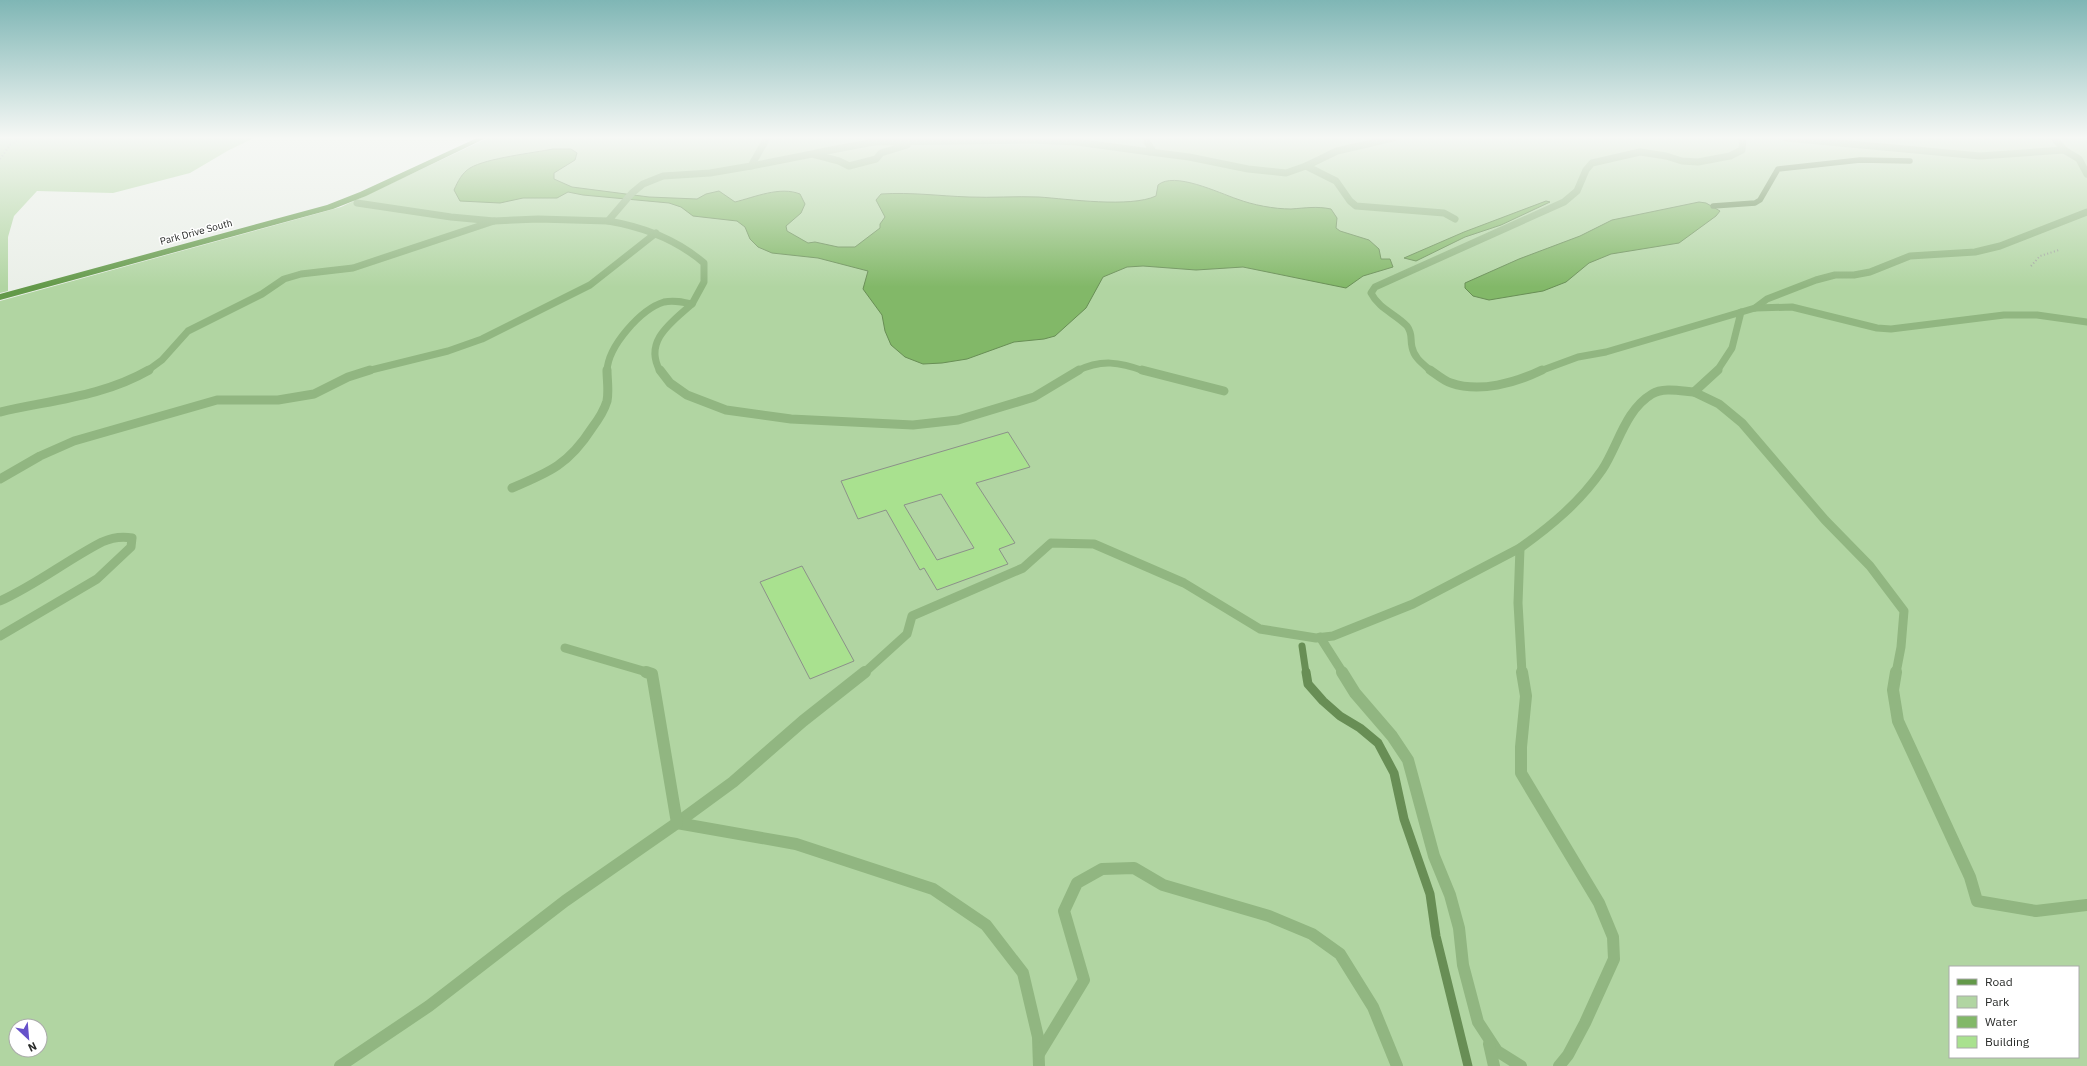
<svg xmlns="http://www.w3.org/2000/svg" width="2087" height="1066" font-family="'IBM Plex Sans',sans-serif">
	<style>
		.green { fill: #b1d5a2; fill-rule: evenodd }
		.water { fill: #82b868; stroke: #688e55 }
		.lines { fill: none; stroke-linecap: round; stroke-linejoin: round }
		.stream-far2 { stroke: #688e55; stroke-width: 5.5 }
		.stream-far1 { stroke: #688e55; stroke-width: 7 }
		.stream { stroke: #688e55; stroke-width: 9 }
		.building { fill: #a9e18f; stroke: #8c918a; fill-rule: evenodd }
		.path { stroke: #9fa39e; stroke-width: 2; stroke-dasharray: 1 2.5; stroke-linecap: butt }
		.lane-far2 { stroke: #91b681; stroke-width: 7 }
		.lane-far1 { stroke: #91b681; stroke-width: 9 }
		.lane { stroke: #91b681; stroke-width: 12 }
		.secondary { fill: #639949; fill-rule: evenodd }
		.labels { text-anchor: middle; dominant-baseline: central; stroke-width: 3; stroke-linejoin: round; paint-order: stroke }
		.far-street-label { font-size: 10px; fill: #2a2c2a; stroke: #fff }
	</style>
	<rect width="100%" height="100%" fill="#eaefe8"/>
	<g class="green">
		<polygon points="0,138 300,138 254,138 229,150 190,173 113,193 37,191 14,216 8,237 8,291 0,293"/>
		<path d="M488,138H2087V1066H0V301L341,207ZM1950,967H2078V1057H1950ZM16,1026H40V1050H16Z"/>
	</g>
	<g class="water">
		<path d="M553,149H571L577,153L575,160L554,173V179L572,187L649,197L697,199L706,194L719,191L735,202C755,197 780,186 800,194L805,204L801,213L786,226L787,231L808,243L815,242L838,247H855L880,228V224L885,217L876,200L881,194C911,192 939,196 969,197C992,198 1015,196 1039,197C1068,199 1130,208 1156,196L1158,185C1174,171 1219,193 1237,199C1253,205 1274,209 1291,209C1305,208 1317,206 1331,209L1337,218L1336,228L1340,231L1369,240L1379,249L1381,259H1390L1393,267L1363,276L1346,288L1243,267L1196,270L1143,266L1127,267L1103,277L1086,308L1055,336L1044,339L1014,342L967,359L942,363L923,364L905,357L891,345L885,331L882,315L863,289L868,271L818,258L772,253L758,247L750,239L745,227L737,221L693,216L681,207L669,203L583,195L568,192L557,198H523L500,203L460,201L454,190C458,181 462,173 470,168C487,158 533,153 553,149Z"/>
		<polygon points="1546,201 1550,202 1501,225 1465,237 1416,261 1404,258 1464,232"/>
		<polygon points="1699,202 1706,203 1720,211 1716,216 1679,243 1611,254 1589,263 1566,282 1543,291 1489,300 1473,296 1465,288 1465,283 1519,259 1580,236 1612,220"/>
	</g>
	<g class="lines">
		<polyline class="stream-far2" points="1713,206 1755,203 1760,200 1778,169 1860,160 1910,161"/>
		<polyline class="stream-far1" points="1302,646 1306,673"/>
		<polyline class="stream" points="1306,672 1308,684 1323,701 1340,716 1360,728 1378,743 1394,773 1404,819 1430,894 1436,936 1468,1066"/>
	</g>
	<g class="building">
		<path d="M1008,432L1030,467L976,483L1015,543L999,549L1008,564L937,590L924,568L920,570L886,510L858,519L841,481ZM941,494L974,548L937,560L904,505Z"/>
		<polygon points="802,566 854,661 810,679 760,582"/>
	</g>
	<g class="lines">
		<g class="path">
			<polyline points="0,159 10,145 21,138"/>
			<polyline points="2031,266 2040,256 2059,250"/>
		</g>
		<g class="lane-far2">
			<polyline points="876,138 873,142 1032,140 1077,142 1150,152"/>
			<polyline points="1147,138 1147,142 1152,150 1150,152 1189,157 1248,169 1286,173 1306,166"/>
			<polyline points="1393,138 1337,151 1306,166 1336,181 1350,201 1356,206 1444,213 1455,219"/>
			<polyline points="1786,138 1980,156 2064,150 2079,159 2087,174"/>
			<polyline points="2054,138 2064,150"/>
			<polyline points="816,153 873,142"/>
			<polyline points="751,166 812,154 839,161 849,166 876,159 881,153 907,145"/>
			<polyline points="357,203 451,217 494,221 538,219 608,221"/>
			<polyline points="1755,308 1767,299 1816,280 1835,275 1854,275 1870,272 1910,256 1975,252 2000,246 2087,212"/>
			<polyline points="147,371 162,360 188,331 262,294 284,279 301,274 353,268 494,221"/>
			<polyline points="367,371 448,351 482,339 590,285 656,233"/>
			<path d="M607,371C608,346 641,309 664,302C674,300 683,302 692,304L704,282V263C676,239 644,227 608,221L632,193L643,184L663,176L710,173L751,166L767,138"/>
			<path d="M660,371C643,341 672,322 692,304"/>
			<path d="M1077,371C1101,359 1120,362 1144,371"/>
			<path d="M1431,371C1423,364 1414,358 1412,347C1410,339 1413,334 1407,326C1396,314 1379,309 1371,293L1375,287L1564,202L1577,191L1586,170L1592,163L1640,152L1666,156L1682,161L1698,162L1730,156L1742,150L1743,140L1741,138"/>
			<polyline points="1540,371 1578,357 1606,352 1755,308 1792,307 1877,328 1891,329 2004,315 2037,315 2087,322"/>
			<polyline points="1717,371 1732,348 1741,312"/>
		</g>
		<g class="lane-far1">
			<polyline points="660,370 670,383 687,395 726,410 791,419 913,425 958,420 1034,397 1079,370"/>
			<polyline points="1142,370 1224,391"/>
			<path d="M1430,370C1436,374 1444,381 1451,383C1480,393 1515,383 1542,370"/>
			<polyline points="1694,392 1719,404 1742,423 1825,520 1870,566 1904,611 1901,647 1896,673"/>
			<path d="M0,412C51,400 102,397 149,370"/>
			<polyline points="0,479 40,456 74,441 217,400 278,400 314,394 348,377 370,370"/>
			<path d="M512,488C550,472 569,464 592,428C598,420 604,411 607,401C609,391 607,380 607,370"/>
			<polyline points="1520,548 1518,603 1522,673"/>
			<path d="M0,601C36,585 67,560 102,542C111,538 122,536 132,538L131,547L97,579L0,636"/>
			<polyline points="1320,637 1343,673"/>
			<polyline points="565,648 650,673"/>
			<path d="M864,673L907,634L912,616L1023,568L1051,543L1094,544L1184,583L1260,629L1316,638L1333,636L1413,604L1520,548C1551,526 1580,502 1602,470C1618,446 1625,410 1652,394C1663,387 1681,391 1694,392L1718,370"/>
		</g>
		<g class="lane">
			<polyline points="1342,672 1355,693 1392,736 1408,760 1434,856 1450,895 1459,928 1463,965 1478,1022 1497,1051 1521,1066"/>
			<polyline points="1522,672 1526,696 1521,747 1521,773 1599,903 1613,937 1614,959 1585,1023 1568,1055 1559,1066"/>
			<polyline points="1896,672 1893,690 1898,721 1970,877 1977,901 2036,911 2087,905"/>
			<polyline points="677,823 733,782 803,721 865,672"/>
			<polyline points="677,823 796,844 933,889 986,925 1023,973 1038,1037 1039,1066"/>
			<polyline points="1489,1044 1494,1066"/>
			<polyline points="1039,1054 1084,980 1064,911 1077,883 1102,869 1134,868 1163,885 1269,916 1312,934 1340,954 1373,1007 1397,1066"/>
			<polyline points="340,1066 429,1006 565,901 677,823 652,674 646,672"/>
		</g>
		<polygon class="secondary" points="477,138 486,138 366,196 333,209 0,300 0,294 327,205 360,192"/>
	</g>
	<linearGradient id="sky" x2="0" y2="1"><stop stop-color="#7fb6b5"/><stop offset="0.48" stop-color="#f6f8f5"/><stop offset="1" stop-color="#f6f8f5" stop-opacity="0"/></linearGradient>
	<rect width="2087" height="287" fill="url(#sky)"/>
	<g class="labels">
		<g class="far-street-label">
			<text transform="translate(196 232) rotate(-15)">Park Drive South</text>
		</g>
	</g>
	<rect x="1949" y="966" width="130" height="92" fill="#ffffff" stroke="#aaabaa"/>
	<rect x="1957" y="979" width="20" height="6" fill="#639949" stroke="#aaabaa"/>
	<text x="1985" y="986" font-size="12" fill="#2a2c2a">Road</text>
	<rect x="1957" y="996" width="20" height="12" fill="#b1d5a2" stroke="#aaabaa"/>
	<text x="1985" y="1006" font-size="12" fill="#2a2c2a">Park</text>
	<rect x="1957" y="1016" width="20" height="12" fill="#82b868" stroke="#aaabaa"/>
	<text x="1985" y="1026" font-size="12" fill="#2a2c2a">Water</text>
	<rect x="1957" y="1036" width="20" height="12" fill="#a9e18f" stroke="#aaabaa"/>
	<text x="1985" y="1046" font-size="12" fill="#2a2c2a">Building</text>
	<g transform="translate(28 1038) rotate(154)"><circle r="19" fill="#ffffff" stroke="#aaabaa"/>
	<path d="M0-3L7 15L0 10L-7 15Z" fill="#6651ca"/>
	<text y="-6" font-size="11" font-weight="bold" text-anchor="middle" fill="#2a2c2a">N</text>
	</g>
</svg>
